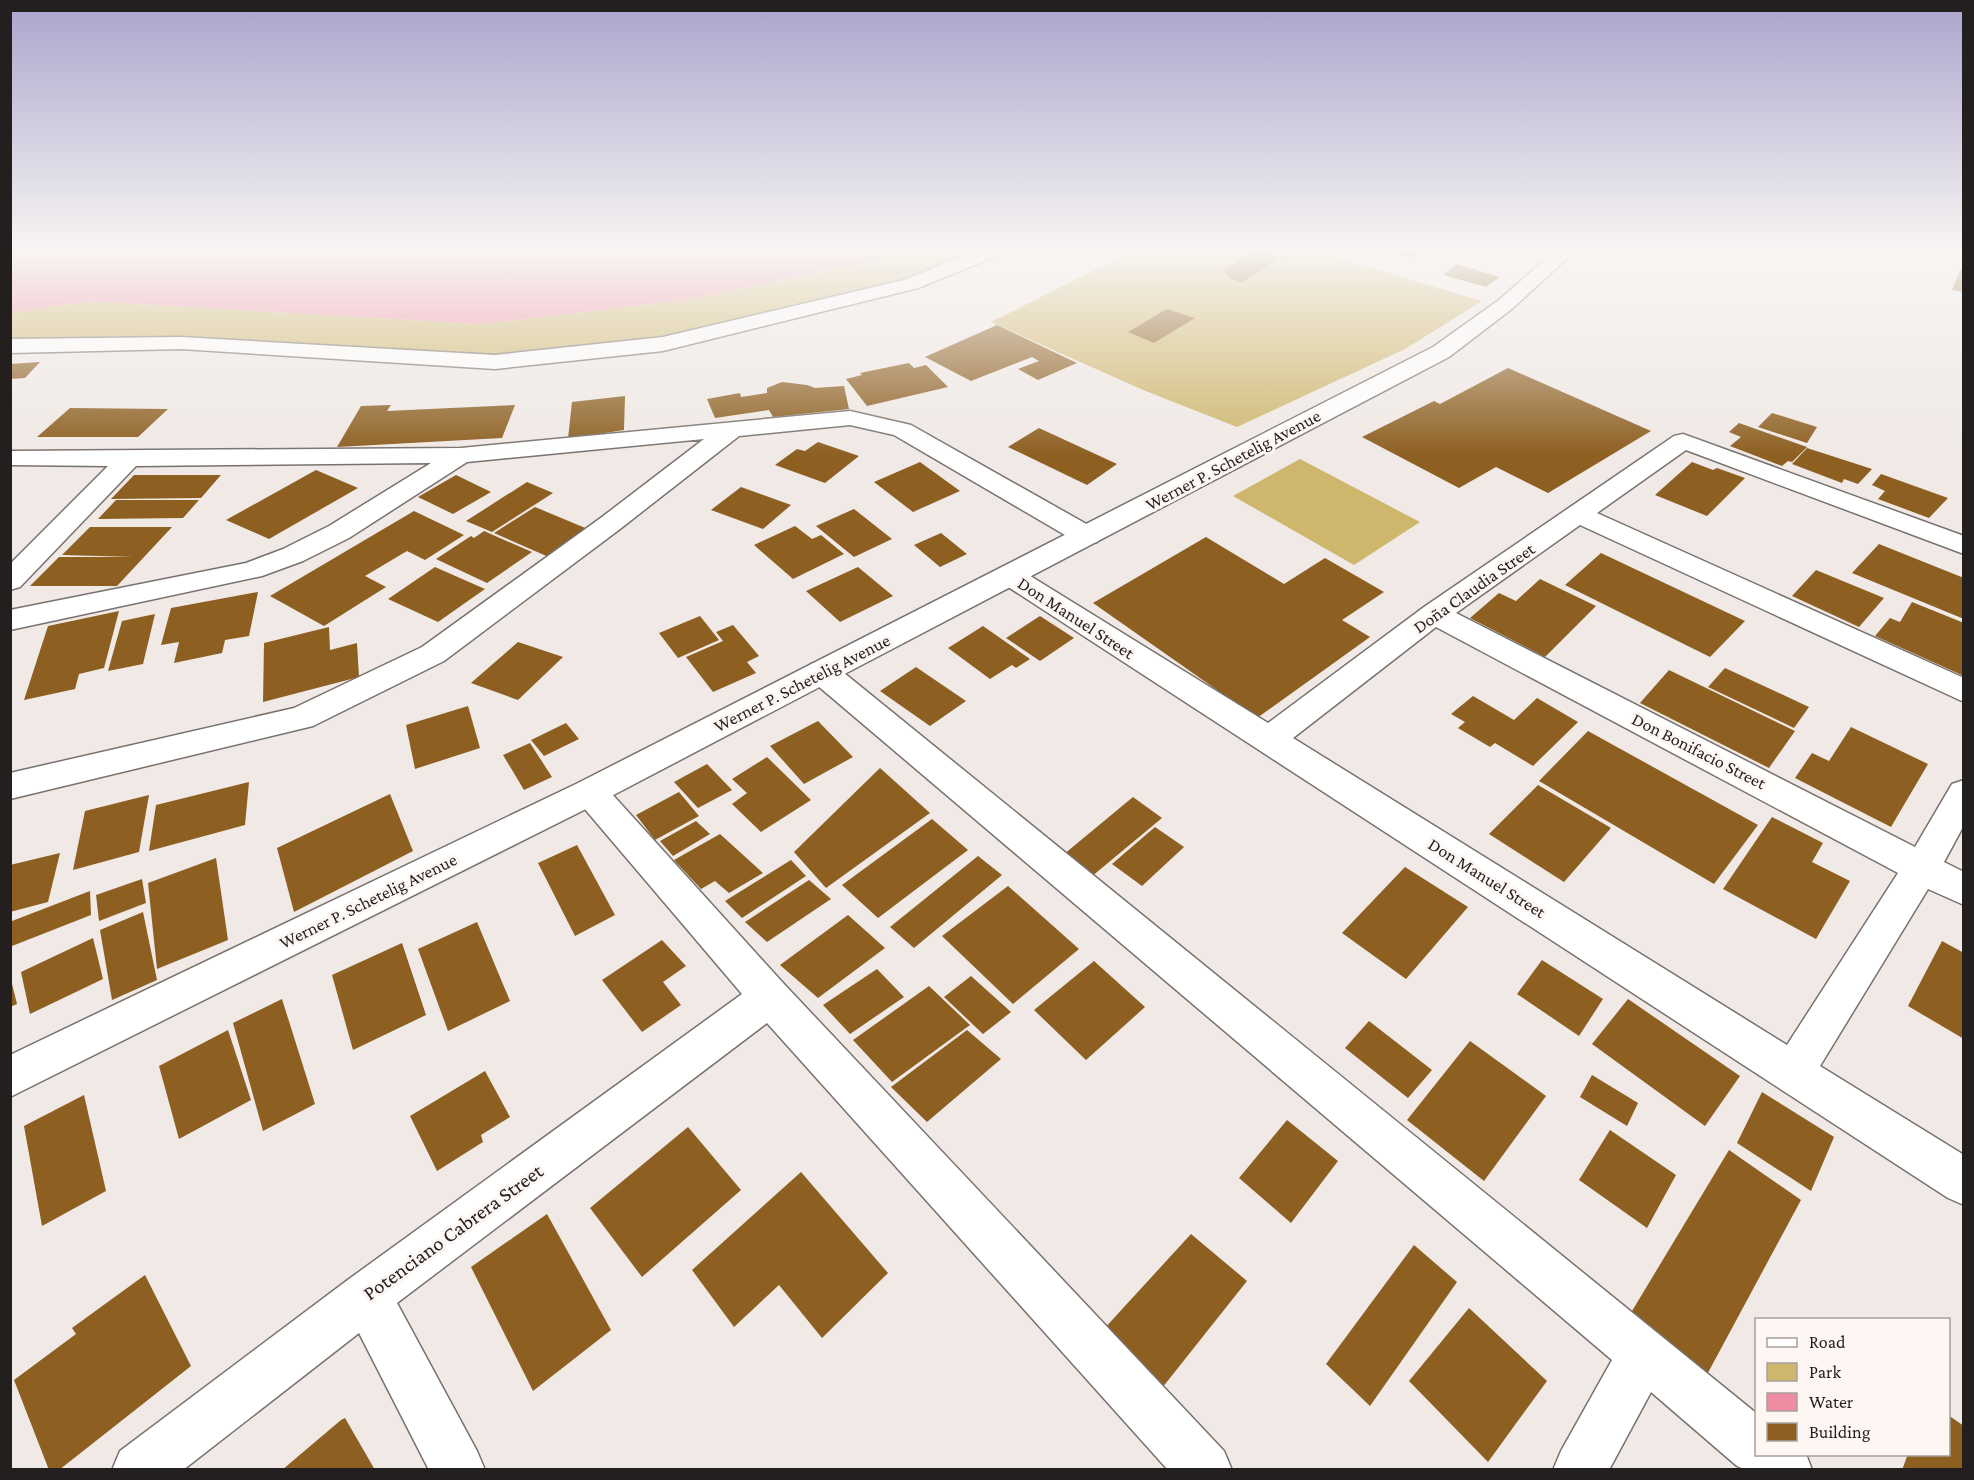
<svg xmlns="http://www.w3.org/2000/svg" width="1974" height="1480" font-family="'Crimson Pro',serif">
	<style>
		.green { fill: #ceb66d }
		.water { fill: #ee8ca1 }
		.building { fill: #8d5f21 }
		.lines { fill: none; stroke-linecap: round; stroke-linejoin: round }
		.street-casing { stroke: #78726e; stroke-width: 3 }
		.secondary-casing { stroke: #78726e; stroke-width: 3 }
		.street { fill: #fff; fill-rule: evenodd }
		.secondary { fill: #fff; fill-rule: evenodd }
		.labels { text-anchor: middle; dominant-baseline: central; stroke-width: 6; stroke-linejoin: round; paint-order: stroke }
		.street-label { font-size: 18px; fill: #221f1e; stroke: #fef6f2 }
		.near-street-label { font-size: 21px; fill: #221f1e; stroke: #fef6f2 }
	</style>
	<rect width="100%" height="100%" fill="#f0e9e5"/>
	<g class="green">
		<polygon points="931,249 997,249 911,284 663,344 495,362 181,343 11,346 11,313 87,301 481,324 686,300"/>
		<polygon points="1136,249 1307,249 1482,301 1405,349 1237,427 1143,390 991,322"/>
		<polygon points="1300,459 1420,522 1354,565 1233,496"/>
	</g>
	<polygon class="water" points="11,249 931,249 686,300 481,324 87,301 11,313"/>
	<g class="building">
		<polygon points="1382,249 1414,249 1422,251 1411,258"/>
		<polygon points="1256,250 1282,257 1241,283 1229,277 1223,270"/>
		<polygon points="1457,264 1500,277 1486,287 1443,275"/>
		<polygon points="1960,270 1964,271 1964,292 1952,290"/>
		<polygon points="1167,309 1195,318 1154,343 1128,332"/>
		<polygon points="997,325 1077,363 1038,380 1018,369 1039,361 1032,357 971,381 925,357"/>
		<polygon points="40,362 25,378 10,379 10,364"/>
		<polygon points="909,363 914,368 926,365 948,387 867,406 846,379 862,375 860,373"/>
		<polygon points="1508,368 1651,431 1548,493 1496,467 1459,488 1362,437 1434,401 1440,404"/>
		<polygon points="782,382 807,385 815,388 844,386 849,409 773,417 769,410 715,418 707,399 740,393 741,397 767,393 767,388"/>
		<polygon points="625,396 624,430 568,439 572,402"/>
		<polygon points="391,405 387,411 515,405 502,438 337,447 361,406"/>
		<polygon points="70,408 168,409 138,437 37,437"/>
		<polygon points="1772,413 1817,427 1807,443 1758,427"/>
		<polygon points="1739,423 1807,447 1792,462 1788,461 1782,466 1730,446 1741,437 1729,432"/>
		<polygon points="1039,428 1117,464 1087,485 1008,447"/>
		<polygon points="818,442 859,456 825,483 775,465 797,449 805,451"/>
		<polygon points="1807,448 1872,469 1858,484 1844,479 1842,483 1792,464"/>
		<polygon points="920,462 960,491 913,512 874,482"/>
		<polygon points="1692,462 1713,470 1717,468 1745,478 1707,516 1655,495"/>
		<polygon points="316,470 358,488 269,539 226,520"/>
		<polygon points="1881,474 1948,498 1929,518 1878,499 1885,491 1872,485"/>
		<polygon points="134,475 221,475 201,498 111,499"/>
		<polygon points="456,475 491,492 453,514 418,497"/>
		<polygon points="527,482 553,493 492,532 466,521"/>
		<polygon points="741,487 791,505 763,529 711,510"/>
		<polygon points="116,500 199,500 183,518 98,519"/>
		<polygon points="535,507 590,530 551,558 494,533"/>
		<polygon points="854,509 892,539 854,557 816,526"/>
		<polygon points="414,511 464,535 425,560 407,551 365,576 386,587 324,626 270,596"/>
		<polygon points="795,526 812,539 821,535 844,554 793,579 754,545"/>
		<polygon points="90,527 172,527 117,586 30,586 59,557 134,557 62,555"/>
		<polygon points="484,531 532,552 487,583 436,559 471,536 474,538"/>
		<polygon points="941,533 967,554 940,567 914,545"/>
		<polygon points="1206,537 1284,584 1325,558 1384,592 1342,620 1370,637 1257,718 1093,603"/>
		<polygon points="1879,544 1964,578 1964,619 1852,573"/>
		<polygon points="1601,553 1745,621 1710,657 1565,585"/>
		<polygon points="435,567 485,589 438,622 388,599"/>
		<polygon points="858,567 893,596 840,622 806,591"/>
		<polygon points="1816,570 1884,598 1859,627 1792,596"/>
		<polygon points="1540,579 1596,606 1545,657 1470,618 1499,593 1516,601"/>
		<polygon points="258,592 249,636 225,640 222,653 174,663 179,642 161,645 171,608"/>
		<polygon points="1912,602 1964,623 1964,676 1875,636 1890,618 1900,622"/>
		<polygon points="119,611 104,668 79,674 75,689 24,700 48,626"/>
		<polygon points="155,614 143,664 108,671 122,621"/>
		<polygon points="700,616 719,640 678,658 659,633"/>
		<polygon points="1040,616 1074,638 1040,661 1006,638"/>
		<polygon points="733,625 759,656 747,662 756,673 713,692 686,657 723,641 716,632"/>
		<polygon points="983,626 1030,659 1016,668 1012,665 990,679 948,648"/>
		<polygon points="329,627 330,650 357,643 359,677 263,702 264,643"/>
		<polygon points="518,642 563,657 518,700 471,683"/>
		<polygon points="916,667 966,701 930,726 880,691"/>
		<polygon points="1725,668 1809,707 1794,728 1708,687"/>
		<polygon points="1669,670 1795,731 1769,768 1640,703"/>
		<polygon points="1473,696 1514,720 1537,698 1578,722 1533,766 1495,743 1490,747 1458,728 1465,722 1451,714"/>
		<polygon points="468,706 480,748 415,769 406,725"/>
		<polygon points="818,721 853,757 804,784 770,746"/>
		<polygon points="566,723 579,739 544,756 531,740"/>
		<polygon points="1851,727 1928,764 1891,827 1795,778 1812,753 1829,761"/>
		<polygon points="1588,731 1758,825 1714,884 1539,781"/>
		<polygon points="530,743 552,777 524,790 503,755"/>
		<polygon points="767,757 811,800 761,832 732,804 747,793 732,779"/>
		<polygon points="707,764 732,790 698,808 674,782"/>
		<polygon points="880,768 930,813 826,888 794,852"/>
		<polygon points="249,782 245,825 149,851 156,805"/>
		<polygon points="1538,785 1611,828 1564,882 1489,834"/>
		<polygon points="679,792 699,816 655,840 636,815"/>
		<polygon points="390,794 413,851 294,912 277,848"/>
		<polygon points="149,795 139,852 73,870 85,811"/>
		<polygon points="1133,797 1162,818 1091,877 1063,855"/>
		<polygon points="1772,817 1823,843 1812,862 1850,881 1816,939 1723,889"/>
		<polygon points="932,819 968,850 878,918 842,885"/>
		<polygon points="696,821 710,834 673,856 660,841"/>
		<polygon points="1155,827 1184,847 1142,886 1112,864"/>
		<polygon points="720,834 763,873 729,893 715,881 701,889 674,860"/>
		<polygon points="577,845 615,915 575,936 538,863"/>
		<polygon points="60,853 48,902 10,912 10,865"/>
		<polygon points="978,856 1002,875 914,948 890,927"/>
		<polygon points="216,858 228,940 157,969 148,883"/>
		<polygon points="791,860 806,876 742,918 725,901"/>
		<polygon points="1405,867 1468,907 1406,979 1342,933"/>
		<polygon points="142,879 146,903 99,921 96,895"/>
		<polygon points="809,880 831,899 767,942 745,922"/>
		<polygon points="1008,886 1079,949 1013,1004 942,936"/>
		<polygon points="90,891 91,915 12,946 12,921"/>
		<polygon points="143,912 157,980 112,1000 100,930"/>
		<polygon points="848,915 885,948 818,998 780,965"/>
		<polygon points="477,922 510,1001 448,1031 418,949"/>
		<polygon points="93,938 103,979 30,1014 21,972"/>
		<polygon points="662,940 686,966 663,982 681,1005 642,1032 602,980"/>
		<polygon points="1942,941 1964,953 1964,1039 1908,1006"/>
		<polygon points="402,943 426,1015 353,1050 332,975"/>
		<polygon points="1542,960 1603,999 1579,1036 1517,994"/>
		<polygon points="1094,961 1145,1007 1086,1060 1034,1010"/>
		<polygon points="877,969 904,997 850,1034 823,1005"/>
		<polygon points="10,976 17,1004 10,1007"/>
		<polygon points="971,976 1011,1012 983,1034 944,997"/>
		<polygon points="929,986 970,1025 892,1082 853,1040"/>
		<polygon points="282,999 315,1104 263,1131 233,1023"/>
		<polygon points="1628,999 1740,1076 1705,1126 1592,1044"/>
		<polygon points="1369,1021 1432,1070 1408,1098 1345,1048"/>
		<polygon points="228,1030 251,1100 179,1139 159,1066"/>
		<polygon points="967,1030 1001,1059 927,1122 891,1087"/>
		<polygon points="1470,1041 1546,1096 1484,1181 1407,1120"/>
		<polygon points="485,1071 510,1117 481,1135 483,1142 437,1171 410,1116"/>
		<polygon points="1592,1075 1638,1103 1627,1126 1580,1097"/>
		<polygon points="1762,1092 1834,1137 1811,1191 1737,1143"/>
		<polygon points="84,1095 106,1191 42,1226 24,1126"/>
		<polygon points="1287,1120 1338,1161 1291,1223 1239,1178"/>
		<polygon points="688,1127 741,1190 642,1277 590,1208"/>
		<polygon points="1610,1130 1676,1175 1647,1228 1579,1180"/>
		<polygon points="1729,1150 1801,1200 1703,1382 1626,1321"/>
		<polygon points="801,1172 888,1273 822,1338 779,1285 734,1327 692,1270"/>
		<polygon points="547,1214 611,1330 533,1391 471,1267"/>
		<polygon points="1191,1234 1247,1281 1162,1388 1103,1330"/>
		<polygon points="1414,1245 1457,1282 1370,1406 1326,1364"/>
		<polygon points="145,1275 191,1366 59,1470 49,1470 14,1380 76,1334 72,1328"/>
		<polygon points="1469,1308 1547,1381 1488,1462 1409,1381"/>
		<polygon points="1948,1415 1964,1426 1964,1470 1902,1470 1908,1454 1948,1454"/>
		<polygon points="345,1418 375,1470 282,1470 341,1420"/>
	</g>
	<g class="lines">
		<defs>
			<g id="street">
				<polygon points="981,249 1006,249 1004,253 918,288 663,351 495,369 181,349 10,353 10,339 181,337 495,355 663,337 904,280"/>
				<polygon points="850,411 911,425 1097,530 1101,536 1097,542 1087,544 1077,542 894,435 850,425 739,436 620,529 444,661 313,726 10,799 10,773 294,708 422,647 602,517 704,439 467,462 349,538 303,561 262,576 10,630 10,610 246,563 283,549 329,526 431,463 136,466 20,587 10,590 10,564 108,466 10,465 10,451 461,448"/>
				<path d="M1683,434L1964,536V554L1686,450L1597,513L1964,678V702L1580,525L1456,613L1915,847L1952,784L1964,780V825L1944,862L1964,872V905L1928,889L1820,1066L1964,1155V1205L1948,1198L999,581L995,575L999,569L1009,566L1019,569L1268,723L1424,607L1674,436ZM1436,627L1898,873L1787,1045L1293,738Z"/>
				<polygon points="822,661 833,664 1756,1413 1756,1454 1806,1454 1812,1470 1746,1470 1737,1466 1651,1392 1609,1470 1553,1470 1561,1451 1612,1360 811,680 806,672 811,664"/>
				<polygon points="590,779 602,783 784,984 1224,1451 1232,1470 1168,1470 767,1023 397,1303 477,1451 485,1470 429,1470 359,1333 183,1470 112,1470 120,1451 349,1279 742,994 578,801 573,792 578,783"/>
			</g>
			<polygon id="secondary" points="1557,249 1577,249 1513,308 1449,357 602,801 10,1097 10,1055 578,783 1433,347 1499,300"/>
		</defs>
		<use href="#street" class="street-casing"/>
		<use href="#secondary" class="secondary-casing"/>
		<use href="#street" class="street"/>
		<use href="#secondary" class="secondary"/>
	</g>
	<linearGradient id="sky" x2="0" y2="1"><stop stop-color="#aaa4cc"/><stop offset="0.55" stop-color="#f8f5f3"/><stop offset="1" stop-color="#f8f5f3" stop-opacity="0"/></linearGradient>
	<rect width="1974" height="456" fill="url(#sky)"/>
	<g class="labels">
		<g class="street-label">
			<text transform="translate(1233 460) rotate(-28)">Werner P. Schetelig Avenue</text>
			<text transform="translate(1474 588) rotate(-35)">Doña Claudia Street</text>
			<text transform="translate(1076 618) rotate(33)">Don Manuel Street</text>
			<text transform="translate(802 683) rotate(-27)">Werner P. Schetelig Avenue</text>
			<text transform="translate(1699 751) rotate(27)">Don Bonifacio Street</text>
			<text transform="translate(1487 878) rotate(32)">Don Manuel Street</text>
			<text transform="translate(368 901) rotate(-26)">Werner P. Schetelig Avenue</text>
		</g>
		<g class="near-street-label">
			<text transform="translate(453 1232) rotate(-36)">Potenciano Cabrera Street</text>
		</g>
	</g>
	<rect width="1974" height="1480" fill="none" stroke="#221f1e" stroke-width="24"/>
	<rect x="1755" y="1318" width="195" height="138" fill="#fef6f2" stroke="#a6a09d" stroke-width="1.5"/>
	<rect x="1767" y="1338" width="30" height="9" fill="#ffffff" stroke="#a6a09d" stroke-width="1.5"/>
	<text x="1809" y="1348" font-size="18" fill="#221f1e">Road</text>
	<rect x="1767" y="1363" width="30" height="18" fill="#ceb66d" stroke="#a6a09d" stroke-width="1.5"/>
	<text x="1809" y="1378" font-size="18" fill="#221f1e">Park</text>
	<rect x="1767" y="1393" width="30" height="18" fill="#ee8ca1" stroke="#a6a09d" stroke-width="1.5"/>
	<text x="1809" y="1408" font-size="18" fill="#221f1e">Water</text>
	<rect x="1767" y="1423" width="30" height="18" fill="#8d5f21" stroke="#a6a09d" stroke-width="1.5"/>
	<text x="1809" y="1438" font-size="18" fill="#221f1e">Building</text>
</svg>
